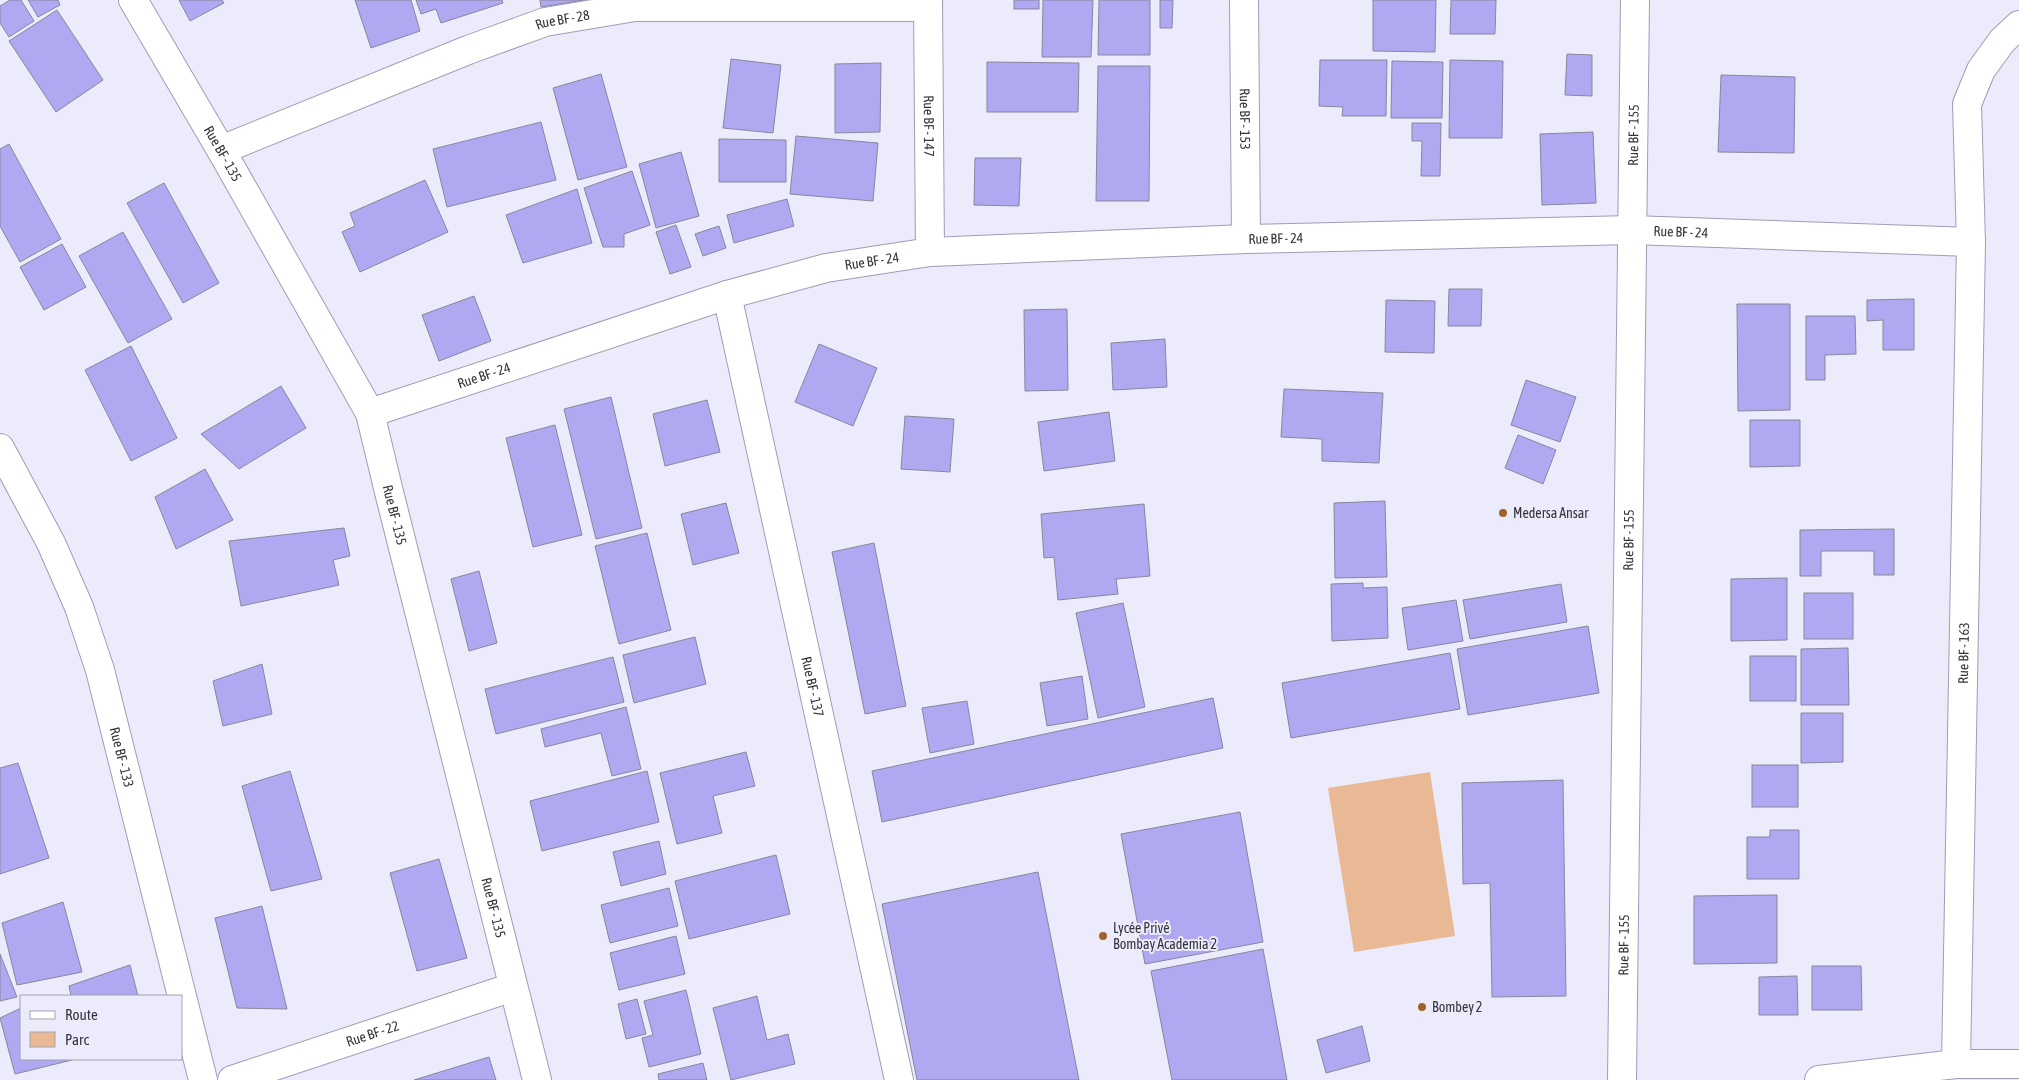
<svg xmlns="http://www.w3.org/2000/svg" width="2019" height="1080" font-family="'Asap Condensed',sans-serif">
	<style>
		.green { fill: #e9b995 }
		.building { fill: #b1a8f2; stroke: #88869d }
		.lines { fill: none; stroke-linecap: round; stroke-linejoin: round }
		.minor-casing { stroke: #9f9db5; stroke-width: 30 }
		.tertiary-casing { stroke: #9f9db5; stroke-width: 30 }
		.minor { stroke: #fff; stroke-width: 28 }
		.tertiary { stroke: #fff; stroke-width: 28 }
		.poi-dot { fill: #a06129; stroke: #ecebfb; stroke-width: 2 }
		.labels { text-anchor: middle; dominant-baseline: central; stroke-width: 4; stroke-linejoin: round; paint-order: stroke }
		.street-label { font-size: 14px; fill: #34343d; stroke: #ecebfb }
		.poi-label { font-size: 14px; fill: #34343d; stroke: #ecebfb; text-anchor: start }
	</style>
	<rect width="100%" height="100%" fill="#ecebfb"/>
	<polygon class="green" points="1430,772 1455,936 1354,952 1328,788"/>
	<g class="building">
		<polygon points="10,0 21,0 34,21 9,37 0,23 0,6"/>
		<polygon points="28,0 58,0 60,5 38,17"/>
		<polygon points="179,0 222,0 224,3 190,21"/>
		<polygon points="355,0 411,0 420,31 371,48"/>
		<polygon points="416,0 502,0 503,3 441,23 436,9 421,14"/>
		<polygon points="540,0 584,0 541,7"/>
		<rect x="1014" y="0" width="25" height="9"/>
		<polygon points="1043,0 1093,0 1091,57 1042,57"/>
		<polygon points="1099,0 1150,0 1150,55 1098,55"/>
		<polygon points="1160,0 1173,0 1172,28 1160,28"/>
		<polygon points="1373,0 1436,0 1435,52 1373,51"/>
		<polygon points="1451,0 1496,0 1495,34 1450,34"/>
		<polygon points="57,10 103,80 56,112 9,41"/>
		<polygon points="1567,54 1592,55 1592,96 1565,95"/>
		<polygon points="731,59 781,65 773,133 723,128"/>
		<polygon points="1320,60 1387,60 1386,116 1342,116 1343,107 1319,106"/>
		<polygon points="1450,60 1503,61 1502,138 1449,138"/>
		<polygon points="1392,61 1443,62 1442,118 1391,118"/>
		<polygon points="987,62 1079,63 1078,112 987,112"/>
		<polygon points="881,63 880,132 835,133 835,64"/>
		<polygon points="1098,66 1150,66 1149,201 1096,201"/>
		<polygon points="601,74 627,167 578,180 553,88"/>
		<polygon points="1721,75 1795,77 1794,153 1718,152"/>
		<polygon points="541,122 556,180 447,207 433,149"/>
		<polygon points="1412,123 1441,123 1440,176 1421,176 1422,141 1412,141"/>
		<polygon points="1593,132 1596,203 1542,205 1540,134"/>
		<polygon points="796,136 878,143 873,201 790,194"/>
		<polygon points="719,139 786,140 786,182 719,182"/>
		<polygon points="9,144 61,239 20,262 0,226 0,149"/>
		<polygon points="681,152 699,216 656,228 639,164"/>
		<polygon points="975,158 1021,158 1019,206 974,205"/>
		<polygon points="632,171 650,225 624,234 624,247 603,247 584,188"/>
		<polygon points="425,180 448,232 360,272 342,232 355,226 350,213"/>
		<polygon points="164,183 219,283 183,303 127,203"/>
		<polygon points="577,189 592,243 523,263 506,215"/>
		<polygon points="787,199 794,226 734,243 727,215"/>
		<polygon points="676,225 691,267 670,274 656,232"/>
		<polygon points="719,226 726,248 703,256 695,234"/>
		<polygon points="123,232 172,319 128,343 79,256"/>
		<polygon points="62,244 86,287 44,310 20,267"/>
		<polygon points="1449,289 1482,289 1481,326 1448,326"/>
		<polygon points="474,296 491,341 439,361 422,315"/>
		<polygon points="1914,299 1914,350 1883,350 1883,320 1867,321 1867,300"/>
		<polygon points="1386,300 1435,301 1434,353 1385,352"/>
		<polygon points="1737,304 1790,304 1790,410 1738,411"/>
		<polygon points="1067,309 1068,390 1025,391 1024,310"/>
		<polygon points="1806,316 1855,316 1856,354 1825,355 1825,380 1806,380"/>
		<polygon points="1165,339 1167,387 1113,390 1111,343"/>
		<polygon points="819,344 877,368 853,426 795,402"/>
		<polygon points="131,346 177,438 131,461 85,370"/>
		<polygon points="1526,380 1576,397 1560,442 1511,425"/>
		<polygon points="281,386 306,428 239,469 201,434"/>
		<polygon points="1284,389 1383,393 1379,463 1322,461 1322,439 1281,437"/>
		<polygon points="611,397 642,528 596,539 564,409"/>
		<polygon points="707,400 720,452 665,466 653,414"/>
		<polygon points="1109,412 1115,461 1044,471 1038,422"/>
		<polygon points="905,416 954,419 950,472 901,469"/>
		<polygon points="1750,420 1800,420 1800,466 1750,467"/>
		<polygon points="555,425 582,535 533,547 506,438"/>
		<polygon points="1518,435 1556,450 1543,484 1505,468"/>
		<polygon points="205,469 233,520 176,549 155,497"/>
		<polygon points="1385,501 1387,577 1335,578 1334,503"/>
		<polygon points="726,503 739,553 693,565 681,514"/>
		<polygon points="1144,504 1150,576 1116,579 1118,594 1058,600 1054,557 1044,558 1041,514"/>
		<polygon points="344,528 350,556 333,560 339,585 241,606 229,541"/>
		<polygon points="1894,529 1894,575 1874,575 1874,551 1821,551 1821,576 1800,576 1800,530"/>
		<polygon points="647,533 671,630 619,644 595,546"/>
		<polygon points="874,543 906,706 865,714 832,552"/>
		<polygon points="479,571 497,643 469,651 451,579"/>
		<polygon points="1787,578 1787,640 1731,641 1731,579"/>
		<polygon points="1363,583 1363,588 1387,587 1388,638 1332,641 1331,584"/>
		<polygon points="1561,584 1567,622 1470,639 1463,600"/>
		<rect x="1804" y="593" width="49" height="46"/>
		<polygon points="1456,600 1463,641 1408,650 1402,608"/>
		<polygon points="1123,603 1145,707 1098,718 1076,613"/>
		<polygon points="1588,626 1599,693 1468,715 1457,649"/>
		<polygon points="695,637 706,684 634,703 623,655"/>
		<polygon points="1848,648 1849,705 1801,705 1801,649"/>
		<polygon points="1450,653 1460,709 1291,738 1282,683"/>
		<rect x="1750" y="656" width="46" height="45"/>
		<polygon points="613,657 624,702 496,734 485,689"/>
		<polygon points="262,664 272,714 223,726 213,681"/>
		<polygon points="1082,676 1088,719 1047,726 1040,683"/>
		<polygon points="1213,698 1223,748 882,822 872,771"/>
		<polygon points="967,701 974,744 930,753 922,708"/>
		<polygon points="626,707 641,769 612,776 601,733 545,747 541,729"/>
		<polygon points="1801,713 1843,713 1843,762 1801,763"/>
		<polygon points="746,752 755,786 713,796 722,833 677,844 660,773"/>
		<polygon points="18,763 49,858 0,874 0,768"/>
		<rect x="1752" y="765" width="46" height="42"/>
		<polygon points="290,771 322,879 271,891 242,786"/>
		<polygon points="647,771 659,822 542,851 530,801"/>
		<polygon points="1563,780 1566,996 1492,997 1490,883 1463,884 1462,783"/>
		<polygon points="1240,812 1263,942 1145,964 1121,834"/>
		<polygon points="1770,830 1799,830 1799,879 1747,879 1747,837 1770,837"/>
		<polygon points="659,841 666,874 621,886 613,852"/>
		<polygon points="776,855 790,914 689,939 675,881"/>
		<polygon points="439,859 467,958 417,971 390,873"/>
		<polygon points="1038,872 1079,1080 917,1080 882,904"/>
		<polygon points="669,888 678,926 610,943 601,905"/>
		<polygon points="1777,895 1777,963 1694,964 1694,896"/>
		<polygon points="63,902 82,972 17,985 2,923"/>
		<polygon points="262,906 287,1009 237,1008 215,918"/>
		<polygon points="676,936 685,974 619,990 610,953"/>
		<polygon points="1263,949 1287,1080 1172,1080 1151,971"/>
		<polygon points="0,954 17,997 0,1001"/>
		<polygon points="130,965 138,996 71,996 69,986"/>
		<polygon points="1812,966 1861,966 1862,1010 1812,1010"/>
		<polygon points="1797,976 1798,1015 1759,1015 1759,977"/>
		<polygon points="686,990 701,1054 649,1067 642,1038 653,1035 644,1001"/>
		<polygon points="757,996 767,1040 788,1034 795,1064 731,1080 713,1008"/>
		<polygon points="637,999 646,1034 626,1039 618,1004"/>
		<polygon points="21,1008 21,1059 72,1059 72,1060 15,1074 0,1018"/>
		<polygon points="1362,1026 1370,1061 1326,1073 1317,1040"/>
		<polygon points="489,1057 496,1080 414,1080"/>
		<polygon points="703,1063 707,1080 659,1080 658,1074"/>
	</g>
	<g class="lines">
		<defs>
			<g id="minor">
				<path id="s1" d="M133,0L221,150L370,413L389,492L537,1080"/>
				<path id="s2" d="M928,0L930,252"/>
				<path id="s3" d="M1244,0L1246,239"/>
				<path id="s4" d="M221,150L468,50L545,22L635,7H928"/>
				<path id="s5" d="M727,295L899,1080"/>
				<path id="s6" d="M370,413L727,295L826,268L930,252L1246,239L1632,230L1971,242L1967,104L1981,70L2002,41L2019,25"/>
				<path id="s7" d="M0,448L51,543L79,607L100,670L203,1080"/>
				<path id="s8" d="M1956,1064L1971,242"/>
				<path id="s9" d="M232,1080L513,987"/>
				<path id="s10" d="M1622,1080L1635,0"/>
			</g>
			<polyline id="tertiary" points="1819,1080 1956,1064 2019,1064"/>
		</defs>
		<use href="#minor" class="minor-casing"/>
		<use href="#tertiary" class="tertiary-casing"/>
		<use href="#minor" class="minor"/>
		<use href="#tertiary" class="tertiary"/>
	</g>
	<g class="poi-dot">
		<circle cx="1503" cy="513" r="5"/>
		<circle cx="1103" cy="936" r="5"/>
		<circle cx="1422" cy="1007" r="5"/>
	</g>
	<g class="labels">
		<g class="street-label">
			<text stroke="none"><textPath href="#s4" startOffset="366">Rue BF - 28</textPath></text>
			<text stroke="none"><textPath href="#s3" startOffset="119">Rue BF - 153</textPath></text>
			<text stroke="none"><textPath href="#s2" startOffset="126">Rue BF - 147</textPath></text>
			<text stroke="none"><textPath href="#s10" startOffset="945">Rue BF - 155</textPath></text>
			<text stroke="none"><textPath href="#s1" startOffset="178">Rue BF - 135</textPath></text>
			<text stroke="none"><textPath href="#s6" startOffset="1335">Rue BF - 24</textPath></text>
			<text stroke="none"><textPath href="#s6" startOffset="930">Rue BF - 24</textPath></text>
			<text stroke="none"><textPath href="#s6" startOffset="525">Rue BF - 24</textPath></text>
			<text stroke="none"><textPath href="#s6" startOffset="120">Rue BF - 24</textPath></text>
			<text stroke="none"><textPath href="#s1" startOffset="581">Rue BF - 135</textPath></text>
			<text stroke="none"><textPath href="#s10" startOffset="540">Rue BF - 155</textPath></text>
			<text stroke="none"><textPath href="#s8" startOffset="411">Rue BF - 163</textPath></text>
			<text stroke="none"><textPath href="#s5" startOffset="401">Rue BF - 137</textPath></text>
			<text stroke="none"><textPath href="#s7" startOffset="334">Rue BF - 133</textPath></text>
			<text stroke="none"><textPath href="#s1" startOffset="986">Rue BF - 135</textPath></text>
			<text stroke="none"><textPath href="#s10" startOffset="135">Rue BF - 155</textPath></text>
			<text stroke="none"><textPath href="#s9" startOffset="148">Rue BF - 22</textPath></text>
		</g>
		<g class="poi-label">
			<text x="1513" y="513">Medersa Ansar</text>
			<text x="1113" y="928">Lycée Privé<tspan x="1113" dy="16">Bombay Academia 2</tspan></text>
			<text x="1432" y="1007">Bombey 2</text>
		</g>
	</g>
	<rect x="20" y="995" width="162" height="65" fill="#ecebfb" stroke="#a2a2af"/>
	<rect x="30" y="1011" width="25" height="8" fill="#ffffff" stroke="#a2a2af"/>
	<text x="65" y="1020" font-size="15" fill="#34343d">Route</text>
	<rect x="30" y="1032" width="25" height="15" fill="#e9b995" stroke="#a2a2af"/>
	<text x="65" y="1045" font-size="15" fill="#34343d">Parc</text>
</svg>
